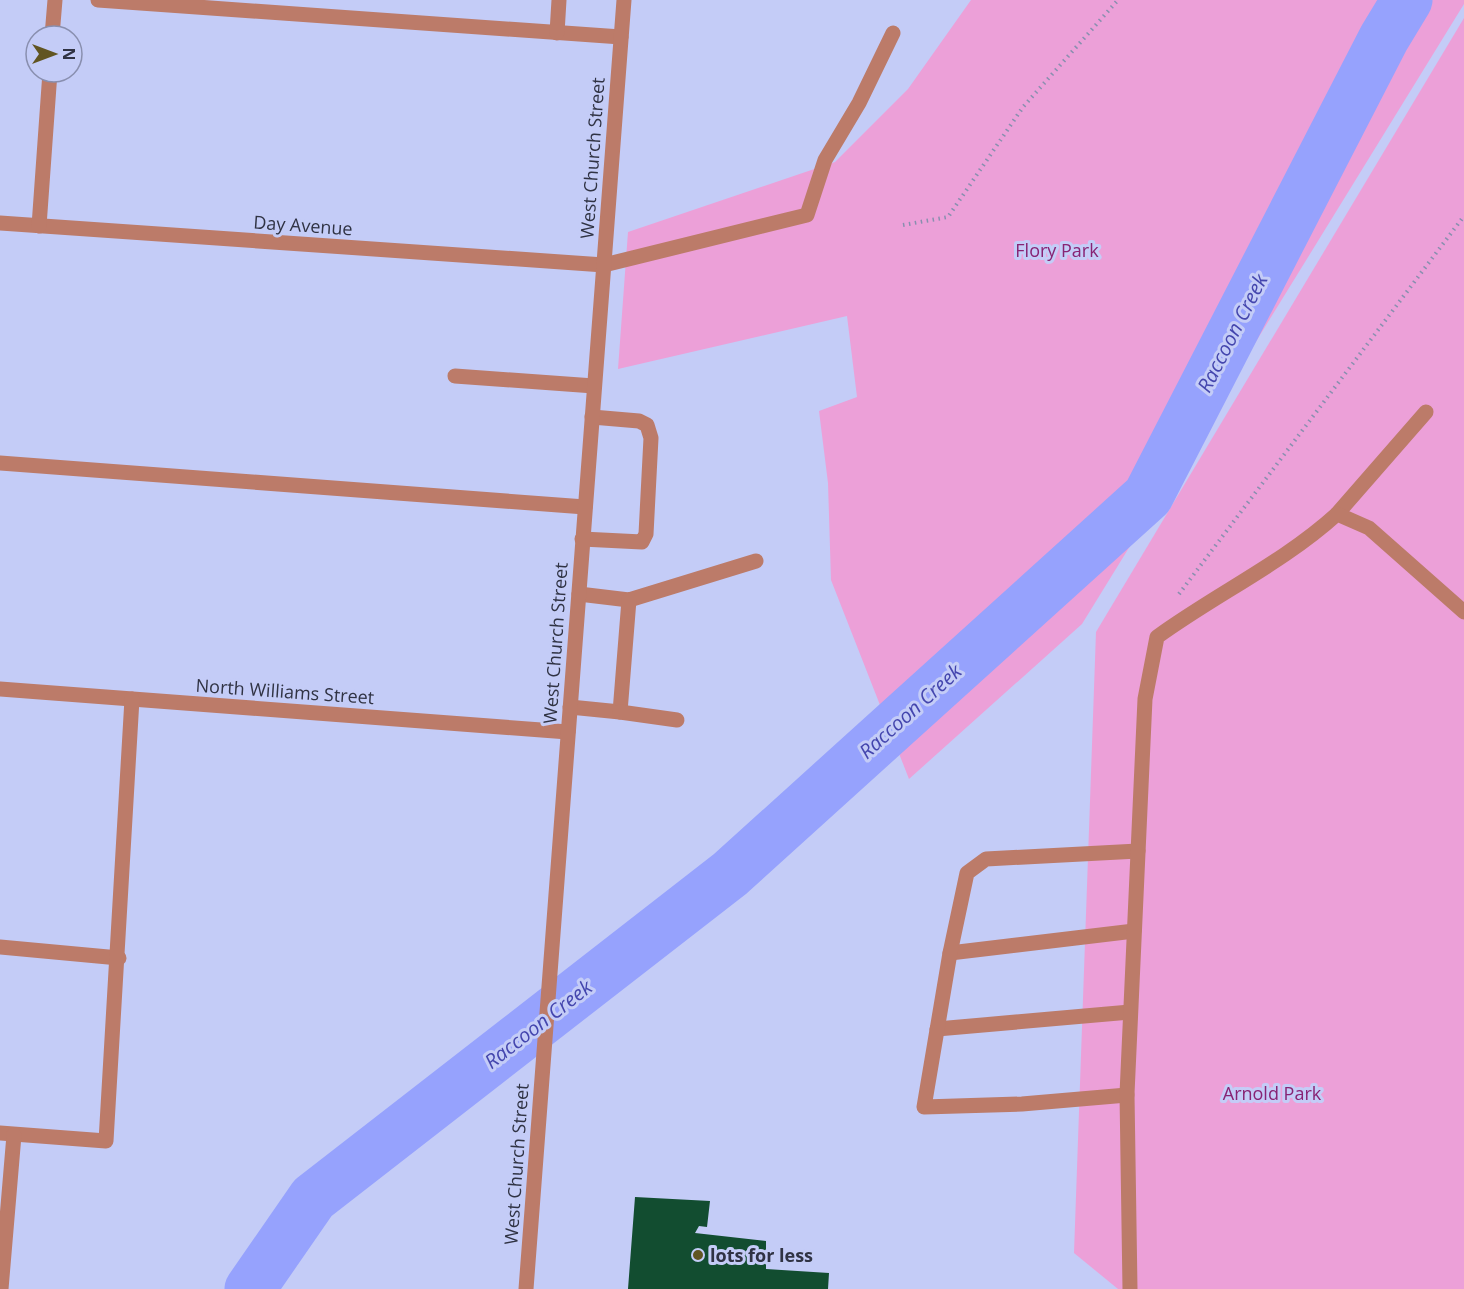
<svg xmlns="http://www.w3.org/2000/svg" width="1464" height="1289" font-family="'Open Sans',sans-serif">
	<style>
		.green { fill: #eca0d8 }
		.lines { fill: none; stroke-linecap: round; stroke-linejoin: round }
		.river { stroke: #96a2fd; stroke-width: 51 }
		.building { fill: #124d30 }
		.path { stroke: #898faf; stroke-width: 4; stroke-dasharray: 1.5 4.5; stroke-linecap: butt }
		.minor { stroke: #bc7b69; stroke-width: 15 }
		.poi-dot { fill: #615522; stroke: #c4ccf7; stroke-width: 2 }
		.labels { text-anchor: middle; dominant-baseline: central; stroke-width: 6; stroke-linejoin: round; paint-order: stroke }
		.street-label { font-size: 18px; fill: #303344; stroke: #c4ccf7 }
		.park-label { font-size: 18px; fill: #882374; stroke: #c4ccf7 }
		.poi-label { font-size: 18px; font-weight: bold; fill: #303344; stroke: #c4ccf7; text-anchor: start }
		.water-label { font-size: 20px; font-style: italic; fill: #4446ae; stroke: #c4ccf7 }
	</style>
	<rect width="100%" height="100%" fill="#c4ccf7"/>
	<g class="green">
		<polygon points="971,0 1464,0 1464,4 1082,624 909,779 831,580 828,483 819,411 857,397 847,316 618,369 628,232 835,162 908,89"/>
		<polygon points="1464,18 1464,1289 1118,1289 1074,1253 1096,632"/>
	</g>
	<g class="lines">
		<polyline class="river" points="250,1289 313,1198 730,874 1148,496 1384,38 1407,0"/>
	</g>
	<polygon class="building" points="635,1197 710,1201 707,1227 699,1226 695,1233 766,1241 766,1269 829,1273 828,1289 628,1289"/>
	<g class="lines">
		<g class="path">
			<polyline points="903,225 948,217 1023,107 1118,0"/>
			<polyline points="1179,594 1464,216"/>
		</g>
		<g class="minor">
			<polyline points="98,0 621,37"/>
			<polyline points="557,33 559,0"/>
			<polyline points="52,36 55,0"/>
			<polyline points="0,223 604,265 807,215 825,160 859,103 893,33"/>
			<polyline points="39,226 50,72"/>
			<polyline points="455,376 594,386"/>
			<polyline points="0,463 585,507"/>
			<polyline points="1337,514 1426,412"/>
			<polyline points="582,539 642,542 646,534 651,438 647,425 639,421 592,417"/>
			<polyline points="579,594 629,600 756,561"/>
			<polyline points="0,689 568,732"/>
			<polyline points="570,707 620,712 629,600"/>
			<polyline points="620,712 677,720"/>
			<polyline points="0,947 119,958"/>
			<polyline points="950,953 1134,931"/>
			<polyline points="937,1029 1130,1012"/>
			<polyline points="1127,1095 1022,1104 924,1107 950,953 967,873 986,859 1138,851"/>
			<polyline points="0,1133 106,1141 132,699"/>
			<polyline points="1,1289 14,1135"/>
			<polyline points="526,1289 624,0"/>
			<path d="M1130,1289L1127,1094L1145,699L1157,637C1216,594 1283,563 1337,514L1369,528L1464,612"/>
		</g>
	</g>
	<circle class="poi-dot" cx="698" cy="1255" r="6"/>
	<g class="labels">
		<g class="street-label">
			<text transform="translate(592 158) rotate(-86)">West Church Street</text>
			<text transform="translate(303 225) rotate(4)">Day Avenue</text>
			<text transform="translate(555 643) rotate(-86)">West Church Street</text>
			<text transform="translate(285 691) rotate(4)">North Williams Street</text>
			<text transform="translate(516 1164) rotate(-86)">West Church Street</text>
		</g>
		<g class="park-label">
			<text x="1057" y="250">Flory Park</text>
			<text x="1272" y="1093">Arnold Park</text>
		</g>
		<g class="poi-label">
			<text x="710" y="1255">lots for less</text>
		</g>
		<g class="water-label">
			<text transform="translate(1232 333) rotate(-63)">Raccoon Creek</text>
			<text transform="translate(910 711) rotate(-42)">Raccoon Creek</text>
			<text transform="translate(538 1024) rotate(-38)">Raccoon Creek</text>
		</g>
	</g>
	<g transform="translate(54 54) rotate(90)"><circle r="28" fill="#c4ccf7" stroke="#898faf" stroke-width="1.5"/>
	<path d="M0-4.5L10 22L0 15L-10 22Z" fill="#615522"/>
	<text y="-9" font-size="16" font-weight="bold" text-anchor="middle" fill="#303344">N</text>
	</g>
</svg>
